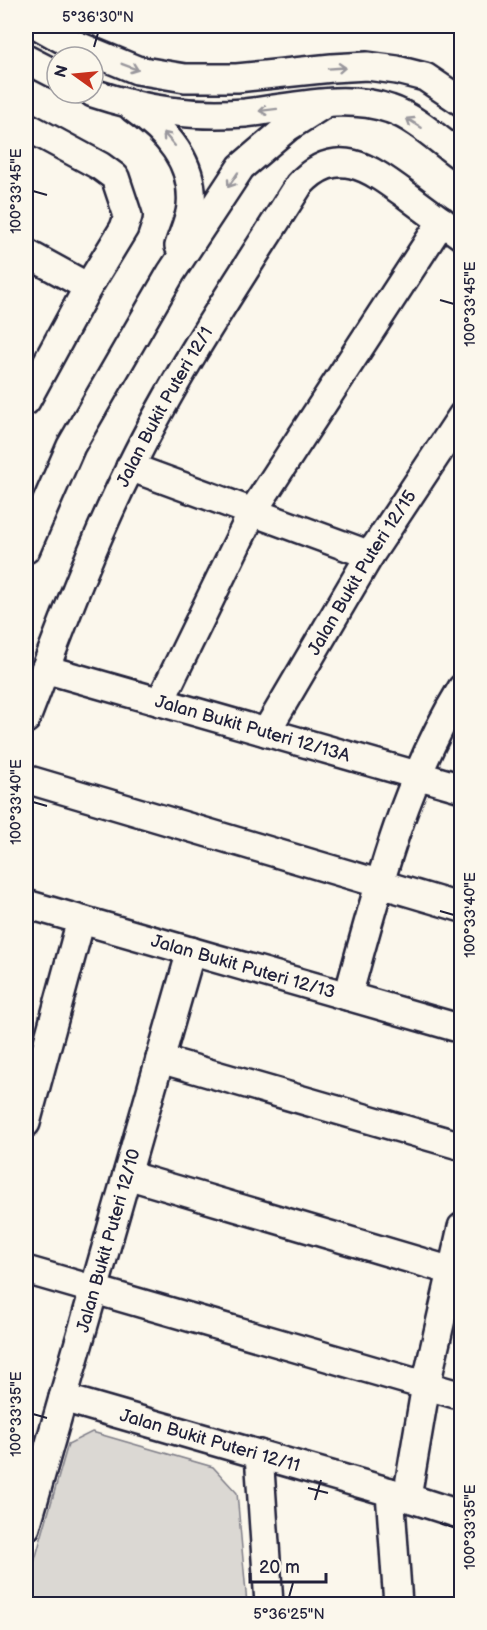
<svg xmlns="http://www.w3.org/2000/svg" width="487" height="1630" font-family="'Balsamiq Sans',sans-serif">
	<style>
		.green { fill: #dbd8d3; stroke: #7e7d87; stroke-width: 1.5 }
		.lines { fill: none; stroke-linecap: round; stroke-linejoin: round }
		.minor-casing { stroke: #22223b; stroke-width: 32 }
		.minor { stroke: #fbf7ec; stroke-width: 27 }
		.oneway { stroke: #99979c }
		.ticks { fill: none; stroke: #22223b; stroke-width: 2 }
		.labels { text-anchor: middle; dominant-baseline: central; stroke-width: 6; stroke-linejoin: round; paint-order: stroke }
		.street-label { font-size: 18px; fill: #22223b; stroke: #fbf7ec }
		.neatline { fill: none; stroke: #22223b; stroke-width: 2 }
		.ticks-label { font-size: 15px; text-anchor: middle; fill: #22223b }
	</style>
	<rect width="100%" height="100%" fill="#fbf7ec"/>
	<filter id="ink" filterUnits="userSpaceOnUse"><feTurbulence type="fractalNoise" baseFrequency=".0167" numOctaves="2"/><feDisplacementMap in="SourceGraphic" scale="12" xChannelSelector="R" yChannelSelector="G"/><feConvolveMatrix kernelMatrix="1 2 1 2 8 2 1 2 1" color-interpolation-filters="sRGB"/></filter>
	<g filter="url(#ink)">
		<polygon class="green" points="92,1432 213,1467 237,1493 247,1604 26,1604 26,1591 68,1444"/>
		<g class="lines">
			<defs>
				<g id="minor">
					<polyline points="39,26 64,40 137,70 185,78 237,78 332,68 367,66 397,70 425,77 462,102"/>
					<polyline points="26,59 57,75"/>
					<path d="M93,93C144,110 191,117 245,113C292,108 344,93 390,109C415,117 441,142 462,157"/>
					<path d="M133,108C166,131 195,162 191,206C190,219 183,233 179,246"/>
					<polyline points="26,126 100,166 115,177 128,216 124,228 88,287 26,401"/>
					<polyline points="26,253 88,287"/>
					<polyline points="130,467 370,555"/>
					<polyline points="26,549 71,446 171,273 241,167 288,127 326,103"/>
					<path id="s1" d="M45,669L462,788"/>
					<polyline points="160,702 253,511 442,221"/>
					<path id="s2" d="M26,719C59,634 90,548 131,466C179,368 241,277 299,185C338,142 372,170 409,197C426,210 444,223 462,236"/>
					<path id="s3" d="M266,732L370,555L462,416"/>
					<polyline points="26,779 462,908"/>
					<path id="s4" d="M26,904L462,1029"/>
					<path d="M348,996C377,890 404,782 462,688"/>
					<polyline points="160,1059 462,1146"/>
					<polyline points="26,1123 81,920"/>
					<polyline points="127,1175 462,1274"/>
					<polyline points="26,1270 462,1396"/>
					<path id="s5" d="M63,1398L390,1492L462,1515"/>
					<polyline points="259,1454 269,1604"/>
					<polyline points="390,1492 398,1604"/>
					<polyline points="407,1497 426,1385 462,1227"/>
					<path id="s6" d="M26,1527L191,951"/>
				</g>
			</defs>
			<use href="#minor" class="minor-casing"/>
			<use href="#minor" class="minor"/>
		</g>
		<defs><path id="oneway-shaft" d="M-6 0H5M1.5-3L5.5 0L1.5 3" fill="none" stroke-width="1.6" stroke-linecap="round" stroke-linejoin="round" transform="scale(1.5)"/></defs>
		<g class="oneway">
			<use href="#oneway-shaft" transform="translate(130 67) rotate(21)"/>
			<use href="#oneway-shaft" transform="translate(337 68) rotate(-4)"/>
			<use href="#oneway-shaft" transform="translate(268 110) rotate(173)"/>
			<use href="#oneway-shaft" transform="translate(414 123) rotate(-148)"/>
			<use href="#oneway-shaft" transform="translate(169 139) rotate(-131)"/>
			<use href="#oneway-shaft" transform="translate(233 180) rotate(124)"/>
		</g>
	</g>
	<path class="ticks" d="M94,47L98,33M33,191L47,195M440,300L454,304M33,802L47,806M440,911L454,915M33,1414L47,1418M308,1488L328,1493M315,1500L321,1480M440,1523L454,1527M289,1597L293,1583"/>
	<g class="labels">
		<g class="street-label">
			<text stroke="none"><textPath href="#s2" startOffset="342">Jalan Bukit Puteri 12/1</textPath></text>
			<text stroke="none"><textPath href="#s3" startOffset="186">Jalan Bukit Puteri 12/15</textPath></text>
			<text stroke="none"><textPath href="#s1" startOffset="216">Jalan Bukit Puteri 12/13A</textPath></text>
			<text stroke="none"><textPath href="#s4" startOffset="226">Jalan Bukit Puteri 12/13</textPath></text>
			<text stroke="none"><textPath href="#s6" startOffset="298">Jalan Bukit Puteri 12/10</textPath></text>
			<text stroke="none"><textPath href="#s5" startOffset="153">Jalan Bukit Puteri 12/11</textPath></text>
		</g>
	</g>
	<rect width="487" height="1630" fill="none" stroke="#fbf7ec" stroke-width="66"/>
	<g transform="translate(75 75) rotate(285)"><circle r="28" fill="#fbf7ec" stroke="#a4a2a5" stroke-width="1.5"/>
	<path d="M0-4.5L10 22L0 15L-10 22Z" fill="#c8321e"/>
	<text y="-9" font-size="16" font-weight="bold" text-anchor="middle" fill="#22223b">N</text>
	</g>
	<path d="M250 1573v9h76v-9" fill="none" stroke="#22223b" stroke-width="3"/>
	<text x="259" y="1573" font-size="18" fill="#22223b" stroke="#fbf7ec" stroke-width="4.5" paint-order="stroke">20 m</text>
	<rect x="33" y="33" width="421" height="1564" class="neatline"/>
	<g class="ticks-label">
		<text x="98" y="22">5°36'30"N</text>
		<text transform="translate(16 191) rotate(-90)" y="5">100°33'45"E</text>
		<text transform="translate(470 304) rotate(-90)" y="5">100°33'45"E</text>
		<text transform="translate(16 802) rotate(-90)" y="5">100°33'40"E</text>
		<text transform="translate(470 915) rotate(-90)" y="5">100°33'40"E</text>
		<text transform="translate(16 1414) rotate(-90)" y="5">100°33'35"E</text>
		<text transform="translate(470 1527) rotate(-90)" y="5">100°33'35"E</text>
		<text x="289" y="1619">5°36'25"N</text>
	</g>
</svg>
